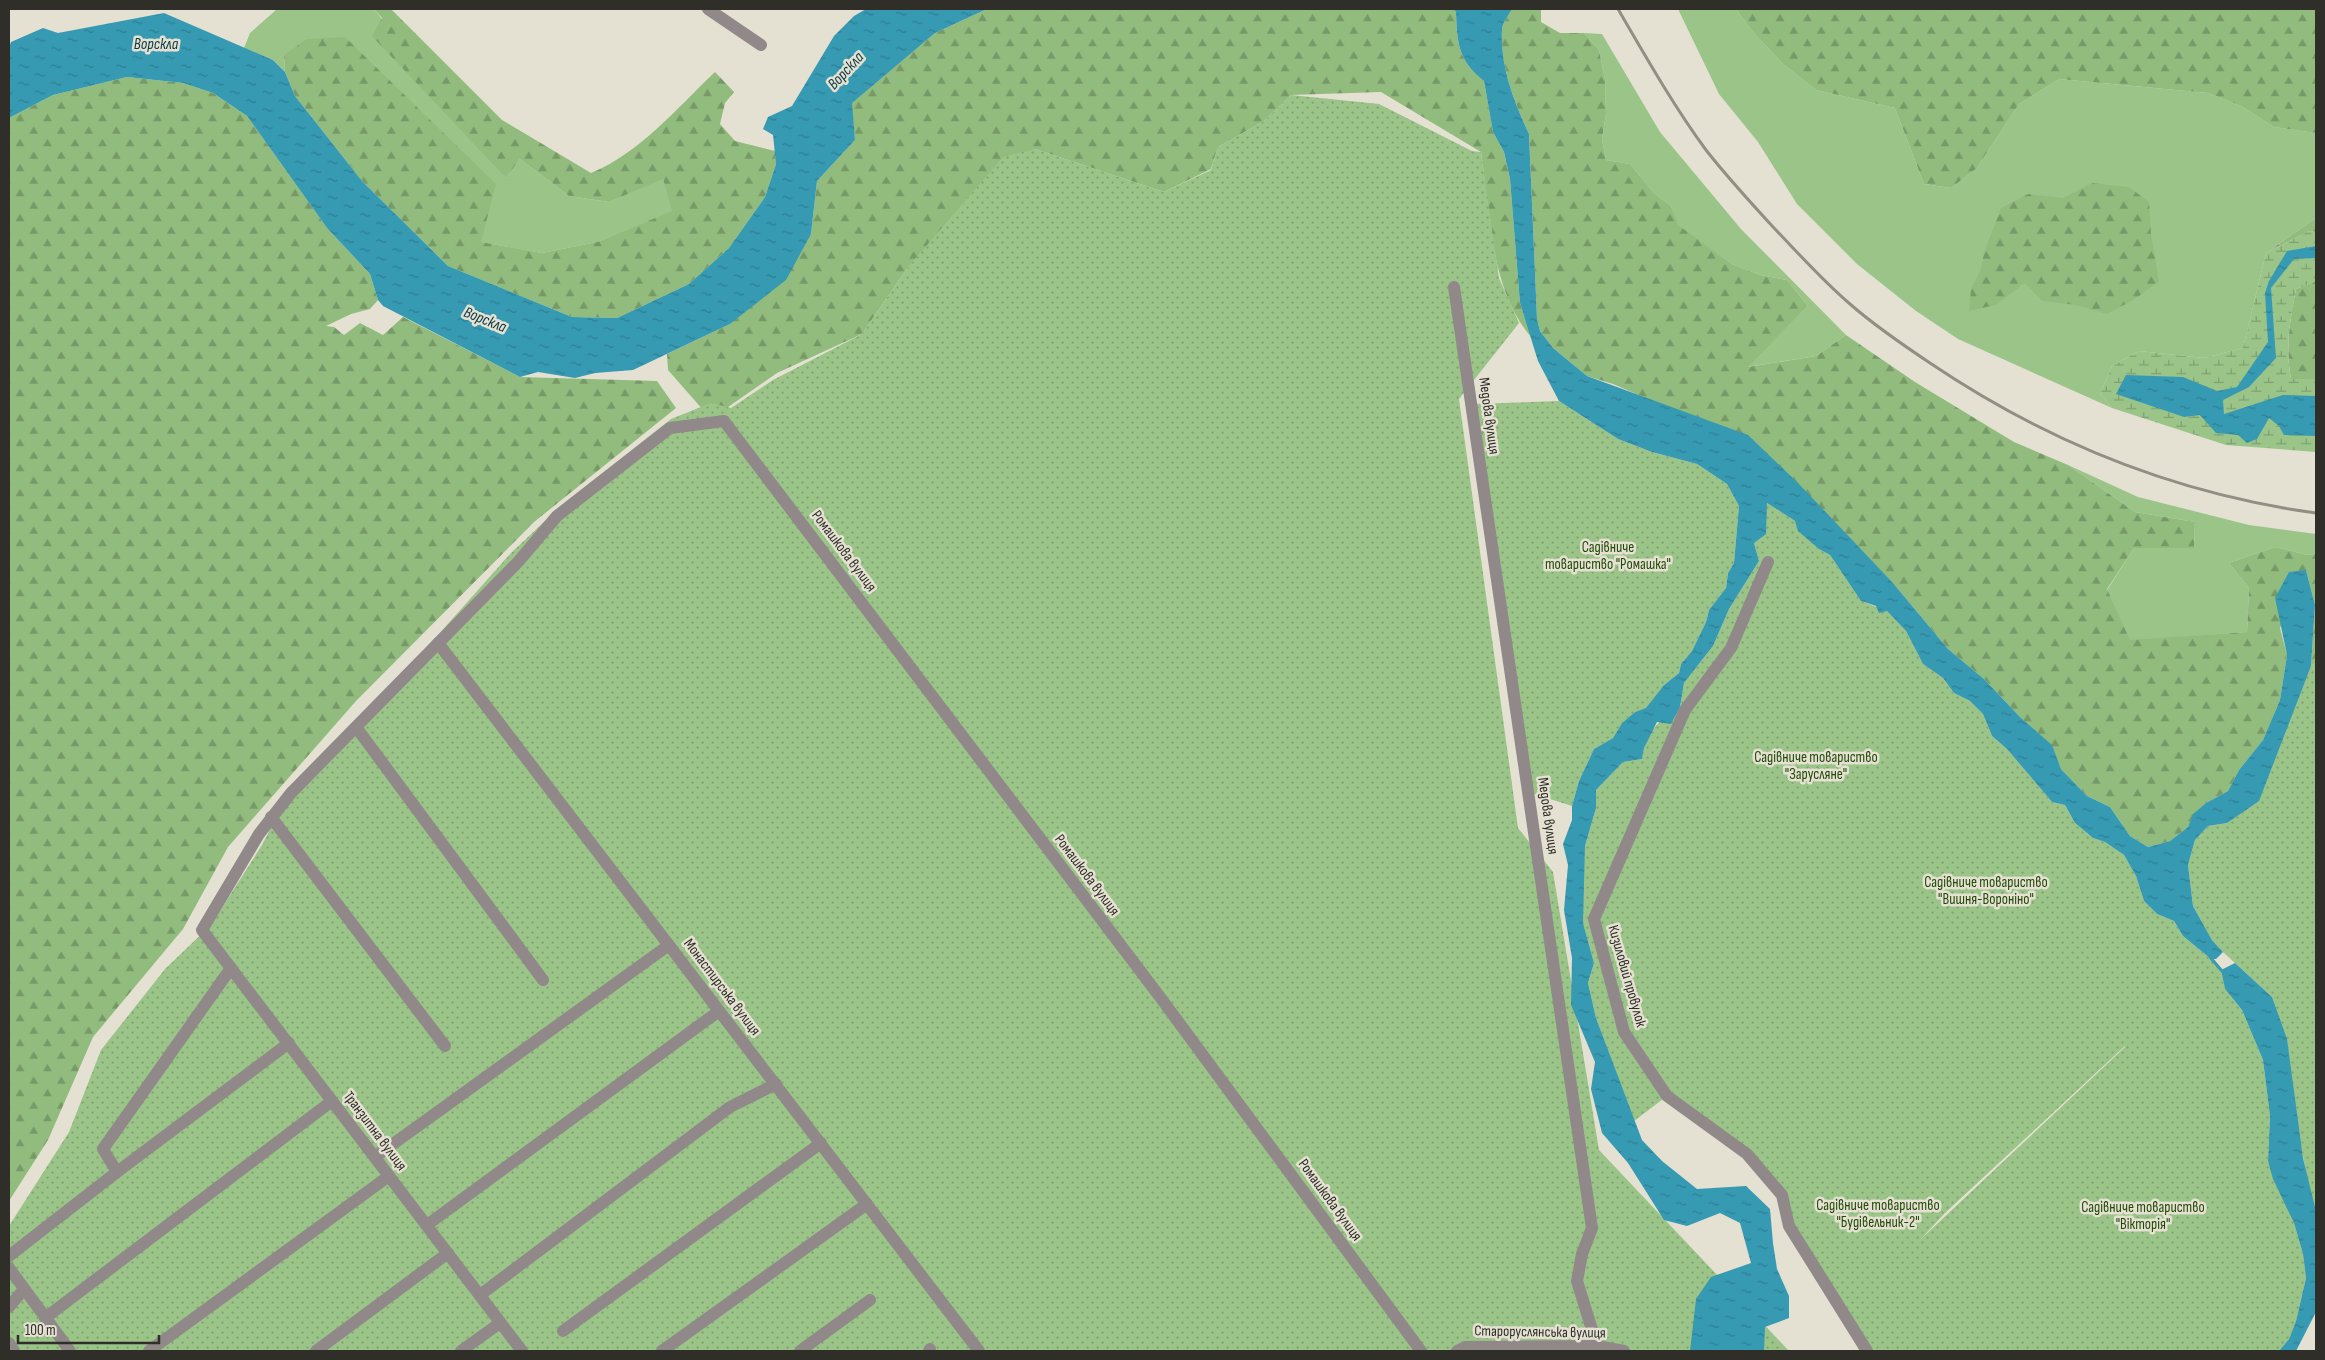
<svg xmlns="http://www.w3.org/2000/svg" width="2325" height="1360" font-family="'Sofia Sans Condensed',sans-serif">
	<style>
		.grass { fill: #9bc489 }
		.forest { fill: url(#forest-firs) }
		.wetland { fill: url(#wetland-marsh) }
		.park { fill: url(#park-dots); fill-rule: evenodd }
		.water { fill: url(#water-ripples) }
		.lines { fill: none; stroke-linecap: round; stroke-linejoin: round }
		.stream { stroke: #369ab3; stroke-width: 3 }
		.minor { stroke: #918989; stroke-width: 12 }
		.rail { stroke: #918f84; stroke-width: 3 }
		.labels { text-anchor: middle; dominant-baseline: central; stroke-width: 5; stroke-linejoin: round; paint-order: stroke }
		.street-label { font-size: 15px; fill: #2f2e28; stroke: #e4e1d2 }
		.park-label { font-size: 15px; fill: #224907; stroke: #e4e1d2 }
		.water-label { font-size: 16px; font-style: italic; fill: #093843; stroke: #e4e1d2 }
	</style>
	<defs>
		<pattern id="forest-firs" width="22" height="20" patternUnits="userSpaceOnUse" patternTransform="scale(1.25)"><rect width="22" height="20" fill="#91bc7e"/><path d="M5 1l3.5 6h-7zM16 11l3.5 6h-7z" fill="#779967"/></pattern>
		<pattern id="wetland-marsh" width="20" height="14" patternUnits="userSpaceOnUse" patternTransform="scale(1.25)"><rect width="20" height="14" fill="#9bc489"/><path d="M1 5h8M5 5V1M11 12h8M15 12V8" fill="none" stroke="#7fa070"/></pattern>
		<pattern id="park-dots" width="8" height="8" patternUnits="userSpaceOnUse" patternTransform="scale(1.25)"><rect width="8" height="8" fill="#9bc489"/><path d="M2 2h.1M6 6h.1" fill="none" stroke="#7fa070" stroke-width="1.8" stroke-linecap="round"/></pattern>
		<pattern id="water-ripples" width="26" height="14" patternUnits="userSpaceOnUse" patternTransform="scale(1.25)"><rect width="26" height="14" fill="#369ab3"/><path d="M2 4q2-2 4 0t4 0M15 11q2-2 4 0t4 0" fill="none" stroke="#2e7e92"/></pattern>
	</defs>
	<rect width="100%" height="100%" fill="#e4e1d2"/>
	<g class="grass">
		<polygon points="277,9 374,9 506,178 520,159 569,196 609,202 663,178 673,211 597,242 542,253 480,242 284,55 285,72 273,60 244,48 250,33"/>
		<polygon points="1678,9 1736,9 1753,32 1783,64 1816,90 1895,108 1924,184 1951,188 1976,169 2019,104 2059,79 2208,93 2241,106 2274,127 2316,133 2316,218 2266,253 2243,348 2204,358 2139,351 2112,366 2100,394 2112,408 1958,339 1916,311 1857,264 1797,204 1758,142 1719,94"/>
		<polygon points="1584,33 1602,34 1660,132 1741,229 1846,335 1816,356 1747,367 1808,306 1787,280 1760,275 1732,264 1677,225 1671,206 1654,193 1630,164 1606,160 1602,139 1606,114 1605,80 1599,50"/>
		<polygon points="2068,465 2138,497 2249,525 2316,534 2316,554 2308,555 2275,547 2229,563 2249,588 2247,632 2130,641 2107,590 2134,548 2194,548 2195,522 2135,512"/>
	</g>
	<g class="forest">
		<path d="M374,9H391L502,120L591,173C640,153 677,108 715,72L734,92L725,103L720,124L735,141L775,151L776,164L765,197L729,248L689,284L617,318L572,317L448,266L362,181L295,96L285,72L284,55L307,39L345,37L496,184L481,242L542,253L597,242L672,211L663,179L609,202L569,196L520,159L506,178L372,36L382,18Z"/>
		<path d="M987,9H1453L1456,12C1457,42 1458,61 1484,81L1493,132L1504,152L1510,179L1520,303L1531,337C1490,289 1490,213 1481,152L1381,92L1291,95L1264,121L1218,147L1211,169L1164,192L1035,149L908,267L862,334L777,373L711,419L668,370L667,354L730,324L811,234L817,181L855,140L851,103L935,33Z"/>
		<path d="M1512,9H1541V22L1560,33H1584L1599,50L1605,80L1606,114L1602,139L1606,160L1630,164L1654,193L1671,206L1678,225L1732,264L1760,275L1787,280L1808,306L1748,367L1816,356L1846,335L1915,382L2014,442L2068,465L2135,512L2195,522L2194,548H2134L2107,589L2130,640L2247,632L2249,588L2229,563L2275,547L2308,555L2316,554V662L2311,666L2315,605L2306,570L2280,628L2287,655L2280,700L2263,740L2239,770L2228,791L2206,803L2194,814L2188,827L2170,841L2148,847L2130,836L2110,807L2087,796L2061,769L2051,745L2020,717L1984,679L1948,649L1893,583L1847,537L1648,399L1613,384L1587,376L1553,348L1540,331L1537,319L1529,134C1514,102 1500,66 1502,30C1502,23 1509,15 1512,9Z"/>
		<polygon points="1736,9 2316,9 2316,133 2274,127 2241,106 2208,93 2059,79 2019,104 1976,169 1951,188 1924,184 1895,108 1816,90 1783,64 1753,32"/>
		<polygon points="127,77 183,83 213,93 247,116 327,228 370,274 378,300 370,309 351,314 326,326 334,327 344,335 360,323 383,335 403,317 520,377 657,381 676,408 534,522 356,701 228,847 183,929 93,1037 48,1140 9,1201 9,118 53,95"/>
		<polygon points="2092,183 2129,187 2149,202 2151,234 2159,281 2135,299 2107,314 2076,305 2042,301 2025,283 1995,305 1969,311 1971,289 1981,269 1984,253 2001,208 2028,194 2063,198"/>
		<polygon points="2316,218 2316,232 2309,231 2266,253"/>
		<path d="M2316,281V379H2291C2285,348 2290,319 2296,289Z"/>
	</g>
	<path class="wetland" d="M2309,231L2316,232V281L2296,289C2290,319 2285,348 2291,379H2316V452L2226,445L2112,408L2100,394L2112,366L2139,351L2204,358L2243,348L2266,253Z"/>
	<g class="park">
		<polygon points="1291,95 1379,104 1472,151 1481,152 1499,278 1519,323 1459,399 1518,828 1553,872 1599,1150 1789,1351 9,1351 9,1226 69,1132 101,1050 165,969 211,925 262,845 277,816 511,553 562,505 671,419 711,403 731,408 773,380 862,334 908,267 1003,157 1035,149 1164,192 1211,170 1218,147 1264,121"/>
		<polygon points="1559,401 1618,439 1652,452 1697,464 1727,484 1739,506 1734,563 1728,573 1726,588 1709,610 1706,622 1692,651 1681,664 1679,673 1664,685 1646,709 1635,712 1622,723 1613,738 1594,749 1579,781 1572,806 1528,792 1471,404"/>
		<path d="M1767,503L1795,521L1819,549L1830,555L1861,601L1887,611L1906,631L1923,664L1943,678L1954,693L1970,701L1983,714L1992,736L2007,749L2052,802L2065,805L2075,823L2093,838L2105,842L2124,855L2136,876L2144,901L2157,914L2174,921L2183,936L2211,959L2221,970L2225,989L2242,1010L2263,1060L2270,1116L2268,1161L2294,1223L2303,1254L2306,1278L2296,1321L2289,1339L2279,1351H1867L1789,1226L1782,1195L1747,1154L1667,1096L1634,1121L1596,1018L1588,983L1594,963L1583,924V879L1585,846L1596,808V790L1623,762L1642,759C1646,731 1658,721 1680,707L1684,683L1713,646L1729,609L1759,561L1754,543ZM2125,1046V1047L1921,1239L1945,1213Z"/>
		<polygon points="2316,662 2316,1223 2272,997 2223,952 2212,940 2193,906 2188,865 2195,840 2208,826 2227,823 2311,666"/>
	</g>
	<g class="water">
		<polygon points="866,9 987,9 935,33 852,103 855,140 817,181 811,234 786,280 730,324 633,370 595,373 575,378 538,372 520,377 383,306 378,300 370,274 327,228 247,116 213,93 183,83 127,77 53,95 9,118 9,47 11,42 43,28 58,33 164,13 273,60 285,72 295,96 362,181 448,266 572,317 617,318 689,284 729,248 765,197 776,164 773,135 763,129 768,117 792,106 834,36 854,16"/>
		<path d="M1453,9H1512C1509,15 1502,23 1502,30C1500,66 1514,102 1529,134L1537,319L1540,331L1553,348L1587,376L1748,435L1799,484L1893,583L1948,649L1984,679L2020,717L2052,745L2061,769L2087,796L2110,807L2130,836L2148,847L2170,841L2188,827L2193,814L2206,803L2228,791L2239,770L2263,740L2280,700L2287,655L2275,598L2289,572L2306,570L2315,605L2311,666L2259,801L2227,823L2208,826L2195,840L2188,865L2193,906L2212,940L2223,952L2216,959H2211L2183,936L2174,921L2157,914L2144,901L2136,876L2124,855L2105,842L2093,838L2075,823L2065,805L2052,802L2007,749L1992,736L1983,714L1970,701L1954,693L1943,678L1923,664L1906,631L1887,611L1879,613L1876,606L1861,601L1830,555L1819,549L1798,531L1795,521L1767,503L1766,534L1754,543L1759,561L1729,609L1713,646L1684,683L1680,707L1671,724L1657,722L1644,748L1642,759L1623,762L1596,790V808L1585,846L1583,923L1594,963L1588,983L1596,1018L1642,1140L1662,1161L1697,1189L1746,1186L1770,1209L1773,1243L1777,1269L1789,1296V1318L1765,1327L1764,1351H1690L1696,1299L1711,1277L1751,1263L1740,1223L1720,1213L1687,1226L1664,1220L1628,1163L1602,1133L1591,1089L1595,1062L1571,1005L1572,958L1564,910L1568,865L1563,844L1572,820V806L1579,781L1594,749L1613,738L1622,723L1635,712L1646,708L1664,685L1679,673L1681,664L1692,651L1706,622L1709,610L1726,588L1728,573L1734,563L1739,506L1727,484L1697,464L1652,452L1618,439L1559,401L1538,361L1520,303L1510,179L1504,152L1493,132L1484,81C1458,61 1457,42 1456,12Z"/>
		<polygon points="2316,246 2316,258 2294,259 2271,288 2276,358 2249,387 2223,400 2224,414 2283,395 2316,396 2316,436 2284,435 2279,426 2269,418 2257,439 2247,443 2238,435 2216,433 2200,415 2184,417 2116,394 2126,375 2183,377 2217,391 2237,387 2268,342 2265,293 2269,281 2287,251"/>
		<polygon points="2235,963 2272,997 2287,1039 2303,1158 2315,1207 2316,1312 2296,1351 2279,1351 2289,1339 2296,1321 2306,1278 2303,1254 2294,1223 2273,1179 2268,1161 2270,1116 2263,1060 2242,1010 2225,989 2221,970"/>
	</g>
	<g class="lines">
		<polyline class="stream" points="2210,957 2222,971"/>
		<g class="minor">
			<polyline points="708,9 761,45"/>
			<polyline points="1454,287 1592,1228 1582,1254 1577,1281 1597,1346"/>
			<polyline points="1768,562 1731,648 1685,710 1594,919 1624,1032 1667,1096 1747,1154 1782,1195 1789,1226 1867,1351"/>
			<polyline points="438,643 979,1351"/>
			<polyline points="356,727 543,980"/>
			<polyline points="271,817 445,1046"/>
			<polyline points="375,1157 669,945"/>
			<polyline points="117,1172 289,1043"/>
			<polyline points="427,1225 719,1011"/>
			<polyline points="9,1256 117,1172 103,1149 231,968"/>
			<polyline points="9,1268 70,1351"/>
			<polyline points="480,1295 730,1107 776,1084"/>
			<polyline points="9,1307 24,1289"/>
			<polyline points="45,1318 332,1101"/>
			<polyline points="563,1331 821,1143"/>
			<polyline points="9,1343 14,1351"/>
			<polyline points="149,1351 389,1176"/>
			<polyline points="316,1351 448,1253"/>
			<polyline points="461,1351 500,1323"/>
			<polyline points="522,1351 202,930 259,834 291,793 518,562 557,516 670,428 724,421 1160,997 1421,1351"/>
			<polyline points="662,1351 867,1204"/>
			<polyline points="800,1351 870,1300"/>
			<polyline points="929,1351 930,1349"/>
			<polyline points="1457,1351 1465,1347 1597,1346 1624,1351"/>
		</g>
		<path class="rail" d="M1618,9C1646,57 1673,105 1706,150C1727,177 1751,203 1774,228C1799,254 1823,281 1850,304C1875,326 1903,345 1930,363C2047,442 2176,494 2316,513"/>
	</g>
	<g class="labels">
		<g class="street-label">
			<text transform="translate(1489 416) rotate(82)">Медова вулиця</text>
			<text transform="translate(844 551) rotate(53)">Ромашкова вулиця</text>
			<text transform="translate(1548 816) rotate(82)">Медова вулиця</text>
			<text transform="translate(1087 875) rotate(53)">Ромашкова вулиця</text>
			<text transform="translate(1627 976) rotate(74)">Кизиловий провулок</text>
			<text transform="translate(722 987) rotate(53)">Монастирська вулиця</text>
			<text transform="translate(375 1131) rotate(53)">Транзитна вулиця</text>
			<text transform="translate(1330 1200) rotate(54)">Ромашкова вулиця</text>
			<text transform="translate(1540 1332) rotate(1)">Староруслянська вулиця</text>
		</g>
		<g class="park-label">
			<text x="1608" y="547">Садівниче<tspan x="1608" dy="17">товариство "Ромашка"</tspan></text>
			<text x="1816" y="757">Садівниче товариство<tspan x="1816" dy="17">"Зарусляне"</tspan></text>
			<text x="1986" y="882">Садівниче товариство<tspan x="1986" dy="17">"Вишня-Вороніно"</tspan></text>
			<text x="1878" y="1205">Садівниче товариство<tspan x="1878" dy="17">"Будівельник-2"</tspan></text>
			<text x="2143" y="1207">Садівниче товариство<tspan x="2143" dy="17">"Вікторія"</tspan></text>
		</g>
		<g class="water-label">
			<text x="156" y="44">Ворскла</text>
			<text transform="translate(846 71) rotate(-47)">Ворскла</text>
			<text transform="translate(485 320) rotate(22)">Ворскла</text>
		</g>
	</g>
	<rect width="2325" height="1360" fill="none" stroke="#2f2e28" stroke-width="20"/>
	<path d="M18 1335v8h141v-8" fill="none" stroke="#2f2e28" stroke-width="2.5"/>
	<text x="25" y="1335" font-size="15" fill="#2f2e28" stroke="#e4e1d2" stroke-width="4" paint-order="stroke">100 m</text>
</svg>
